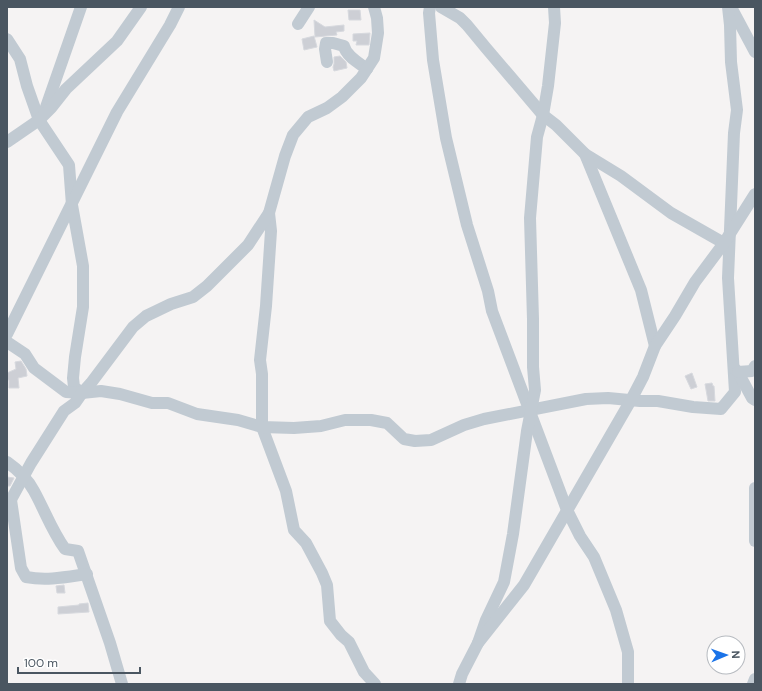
<svg xmlns="http://www.w3.org/2000/svg" width="762" height="691" font-family="'DM Sans',sans-serif">
	<style>
		.building { fill: #cdcfd5; stroke: #d7d9de }
		.lines { fill: none; stroke-linecap: round; stroke-linejoin: round }
		.minor { stroke: #c1cad2; stroke-width: 12 }
	</style>
	<rect width="100%" height="100%" fill="#f5f3f3"/>
	<g class="building">
		<polygon points="348,10 360,10 361,20 349,20"/>
		<polygon points="314,20 325,27 344,25 344,31 336,32 337,35 315,37"/>
		<polygon points="370,33 369,45 356,45 357,41 353,41 353,34"/>
		<polygon points="314,36 317,47 304,50 302,39"/>
		<polygon points="340,56 346,62 347,68 334,71 333,67 334,64 334,57"/>
		<polygon points="21,361 26,369 27,376 18,378 19,388 9,388 9,380 7,380 7,373 16,369 15,362"/>
		<polygon points="692,373 697,387 691,389 685,376"/>
		<polygon points="712,383 713,386 714,386 715,401 708,401 705,384"/>
		<polygon points="7,477 14,478 10,486 7,486"/>
		<polygon points="64,585 65,593 57,593 56,586"/>
		<polygon points="88,603 89,612 58,614 58,607 79,605 79,604"/>
	</g>
	<g class="lines">
		<g class="minor">
			<polyline points="430,7 429,13 433,60 446,138 467,225 488,291 492,311 567,510 580,536 594,557 616,610 628,652 628,684"/>
			<polyline points="441,7 460,18 467,25 486,48 543,115 556,125 585,154 621,176 671,213 729,246"/>
			<polyline points="731,7 755,52"/>
			<polyline points="298,24 309,7"/>
			<polyline points="7,39 20,59 27,86 39,120 69,165 72,205 83,266 83,307 75,357 73,378 74,387 82,393"/>
			<path d="M327,62L325,49L326,43H333L344,46C346,56 359,63 367,69"/>
			<polyline points="45,110 81,7"/>
			<polyline points="7,142 39,120 51,108 66,89 117,41 141,7"/>
			<polyline points="585,154 641,290 655,346"/>
			<polyline points="269,213 271,231 266,306 260,360 262,374 262,427 286,491 294,530 306,543 322,573 327,585 330,621 341,635 349,642 364,672 375,684"/>
			<polyline points="7,334 117,112 170,25 179,7"/>
			<polyline points="7,342 25,354 34,368 66,392 82,393 101,391 120,394 152,403 168,403 197,414 238,420 262,427 294,428 321,426 345,420 371,420 387,423 404,439 415,441 431,440 464,425 484,419 586,399 608,398 640,401 658,401 693,407 721,409 735,392 728,278 734,133 737,110 731,62 730,25 728,7"/>
			<polyline points="734,368 738,372 752,398 755,400"/>
			<polyline points="738,372 752,371 755,366"/>
			<path d="M7,462C17,469 28,480 34,491C45,511 52,531 65,549L78,551L110,643L122,684"/>
			<polyline points="755,488 755,541"/>
			<path d="M11,500L21,568L26,577C47,581 66,577 87,574"/>
			<polyline points="7,507 31,463 64,411 75,403 82,393 91,383 133,327 146,316 171,304 193,297 207,286 248,245 269,213 285,156 293,135 308,117 327,108 342,97 361,78 374,58 378,33 377,18 374,7"/>
			<polyline points="478,643 486,620 504,582 513,534 527,431 535,390 533,367 533,319 530,218 537,137 543,115 548,86 555,23 554,7"/>
			<polyline points="459,684 462,674 478,643 524,585 631,400 643,377 655,346 675,316 695,282 724,243 755,194"/>
			<polyline points="753,684 755,679"/>
		</g>
	</g>
	<rect width="762" height="691" fill="none" stroke="#4a5661" stroke-width="16"/>
	<g transform="translate(726 655) rotate(88)"><circle r="19" fill="#ffffff" stroke="#b7bbc0"/>
	<path d="M0-3L7 15L0 10L-7 15Z" fill="#1a73e8"/>
	<text y="-6" font-size="11" font-weight="bold" text-anchor="middle" fill="#4a5661">N</text>
	</g>
	<path d="M18 667v6h122v-6" fill="none" stroke="#4a5661" stroke-width="2"/>
	<text x="24" y="667" font-size="12" fill="#4a5661" stroke="#ffffff" stroke-width="3" paint-order="stroke">100 m</text>
</svg>
